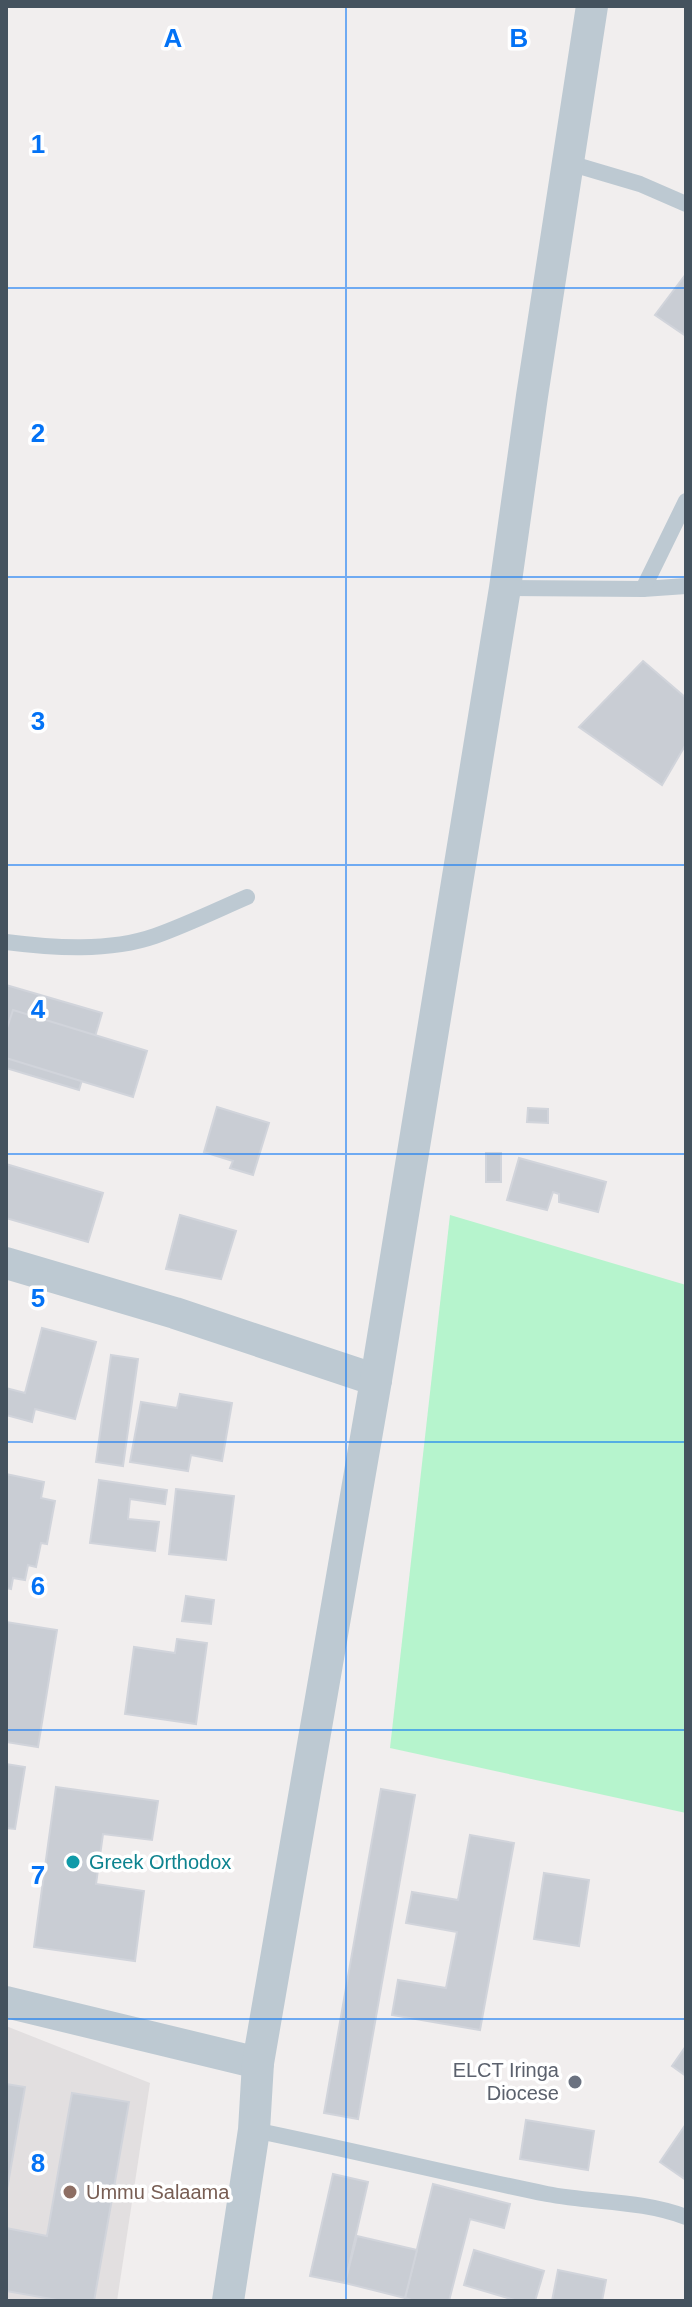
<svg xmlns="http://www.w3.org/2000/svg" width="692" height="2307" font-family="Helvetica,sans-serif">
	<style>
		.education { fill: #e2dfe0 }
		.green { fill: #b6f4cd }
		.building { fill: #c9cdd4; stroke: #d1d4db; stroke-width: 2 }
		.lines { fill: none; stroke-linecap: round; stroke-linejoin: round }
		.lane { stroke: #bdc9d2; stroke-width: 16 }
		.street { stroke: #bdc9d2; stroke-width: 32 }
		.grid { fill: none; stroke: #0372f5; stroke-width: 2; stroke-opacity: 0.55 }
		.culture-dot { fill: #0f9aa8; stroke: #fff; stroke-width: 3 }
		.worship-dot { fill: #6b7280; stroke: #fff; stroke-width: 3 }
		.education-dot { fill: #8d6e63; stroke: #fff; stroke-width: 3 }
		.labels { text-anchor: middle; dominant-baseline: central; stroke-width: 7; stroke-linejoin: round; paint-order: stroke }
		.culture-label { font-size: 20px; fill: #0d838f; stroke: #fff; text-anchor: start }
		.worship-label { font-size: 20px; fill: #5b616d; stroke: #fff; text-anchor: end }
		.education-label { font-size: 20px; fill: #785e54; stroke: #fff; text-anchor: start }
		.grid-label { font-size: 26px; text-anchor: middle; font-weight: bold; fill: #0372f5; stroke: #fff; stroke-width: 7; stroke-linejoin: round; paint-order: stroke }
	</style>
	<rect width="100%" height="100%" fill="#f1eeee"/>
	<polygon class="education" points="6,2026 150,2083 117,2301 6,2301"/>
	<polygon class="green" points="450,1215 686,1285 686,1813 390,1748"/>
	<g class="building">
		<polygon points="686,274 686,336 655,315"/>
		<polygon points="643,661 686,698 686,744 662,785 579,727"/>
		<polygon points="6,985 102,1013 79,1090 6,1068"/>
		<polygon points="13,1010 147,1051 133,1097 6,1058 6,1031"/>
		<polygon points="217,1107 269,1123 253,1175 230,1168 233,1161 204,1152"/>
		<polygon points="528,1108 548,1109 548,1123 527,1122"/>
		<rect x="486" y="1153" width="15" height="29"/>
		<polygon points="519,1158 606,1182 598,1212 559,1202 559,1194 553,1192 547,1210 507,1200"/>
		<polygon points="6,1164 103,1193 88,1242 6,1218"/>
		<polygon points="180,1215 236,1231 221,1279 166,1269"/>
		<polygon points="42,1328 96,1342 75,1419 35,1409 32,1422 6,1415 6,1388 25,1393"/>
		<polygon points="111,1355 138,1359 123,1466 96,1462"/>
		<polygon points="180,1394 232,1403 222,1461 191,1455 188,1471 130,1462 141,1402 177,1408"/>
		<polygon points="6,1474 44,1482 41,1498 55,1501 47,1544 41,1543 36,1567 28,1565 25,1580 13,1578 11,1589 6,1588"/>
		<polygon points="99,1480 167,1490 165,1504 130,1499 128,1519 159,1522 155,1551 90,1543"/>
		<polygon points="176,1489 234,1496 226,1560 169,1554"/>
		<polygon points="186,1596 214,1600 211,1624 182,1621"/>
		<polygon points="6,1622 57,1630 38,1747 6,1742"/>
		<polygon points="177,1639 207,1643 196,1724 125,1714 134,1647 175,1653"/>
		<polygon points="6,1764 25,1767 15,1829 6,1828"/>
		<polygon points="56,1787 158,1801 152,1840 103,1834 96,1884 144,1891 135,1961 34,1947"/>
		<polygon points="381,1789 415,1795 358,2119 324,2113"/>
		<polygon points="470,1835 514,1843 480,2030 392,2015 398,1980 446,1988 457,1932 406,1923 412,1892 458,1900"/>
		<polygon points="544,1873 589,1880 579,1946 534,1939"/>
		<polygon points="686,2046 686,2076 672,2066"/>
		<polygon points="6,2084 25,2087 6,2195"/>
		<polygon points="72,2093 129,2102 94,2301 63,2301 6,2291 6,2228 47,2236"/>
		<polygon points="526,2120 594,2131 588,2170 520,2159"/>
		<polygon points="686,2124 686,2180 660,2162"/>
		<polygon points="333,2174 368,2182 345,2283 310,2276"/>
		<polygon points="433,2184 510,2204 504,2228 470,2219 449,2301 415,2301 405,2298"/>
		<polygon points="357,2236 417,2250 405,2298 345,2283"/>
		<polygon points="474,2250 544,2271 535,2301 518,2301 464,2285"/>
		<polygon points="558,2270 606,2280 602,2301 552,2301"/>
	</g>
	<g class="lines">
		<g class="lane">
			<polyline points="569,163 640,184 686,204"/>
			<polyline points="505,588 643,589 686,586"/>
			<polyline points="643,589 686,501"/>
			<path d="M6,942C53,948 109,952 155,936C186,925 217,910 247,897"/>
			<path d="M254,2130C352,2150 449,2174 547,2194C594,2203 641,2200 686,2217"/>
		</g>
		<g class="street">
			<polyline points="6,1263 175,1313 376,1380"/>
			<polyline points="6,2002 258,2063"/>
			<polyline points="228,2301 254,2130 258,2063 376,1380 505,588 532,396 592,6"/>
		</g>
	</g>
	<path class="grid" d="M346,6V2301M6,288H686M6,577H686M6,865H686M6,1154H686M6,1442H686M6,1730H686M6,2019H686"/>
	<circle class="culture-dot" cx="73" cy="1862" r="8"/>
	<circle class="worship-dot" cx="575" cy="2082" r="8"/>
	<circle class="education-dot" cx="70" cy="2192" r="8"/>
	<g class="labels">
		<g class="culture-label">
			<text x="89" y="1862">Greek Orthodox</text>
		</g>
		<g class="worship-label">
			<text x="559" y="2070">ELCT Iringa<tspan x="559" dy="23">Diocese</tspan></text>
		</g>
		<g class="education-label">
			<text x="86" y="2192">Ummu Salaama</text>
		</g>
	</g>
	<g class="grid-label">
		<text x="173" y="47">A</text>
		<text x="519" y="47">B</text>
		<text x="38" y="153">1</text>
		<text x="38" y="442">2</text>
		<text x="38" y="730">3</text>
		<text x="38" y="1018">4</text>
		<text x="38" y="1307">5</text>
		<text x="38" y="1595">6</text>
		<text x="38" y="1884">7</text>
		<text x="38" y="2172">8</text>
	</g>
	<rect width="692" height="2307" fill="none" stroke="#44525e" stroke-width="16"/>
</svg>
